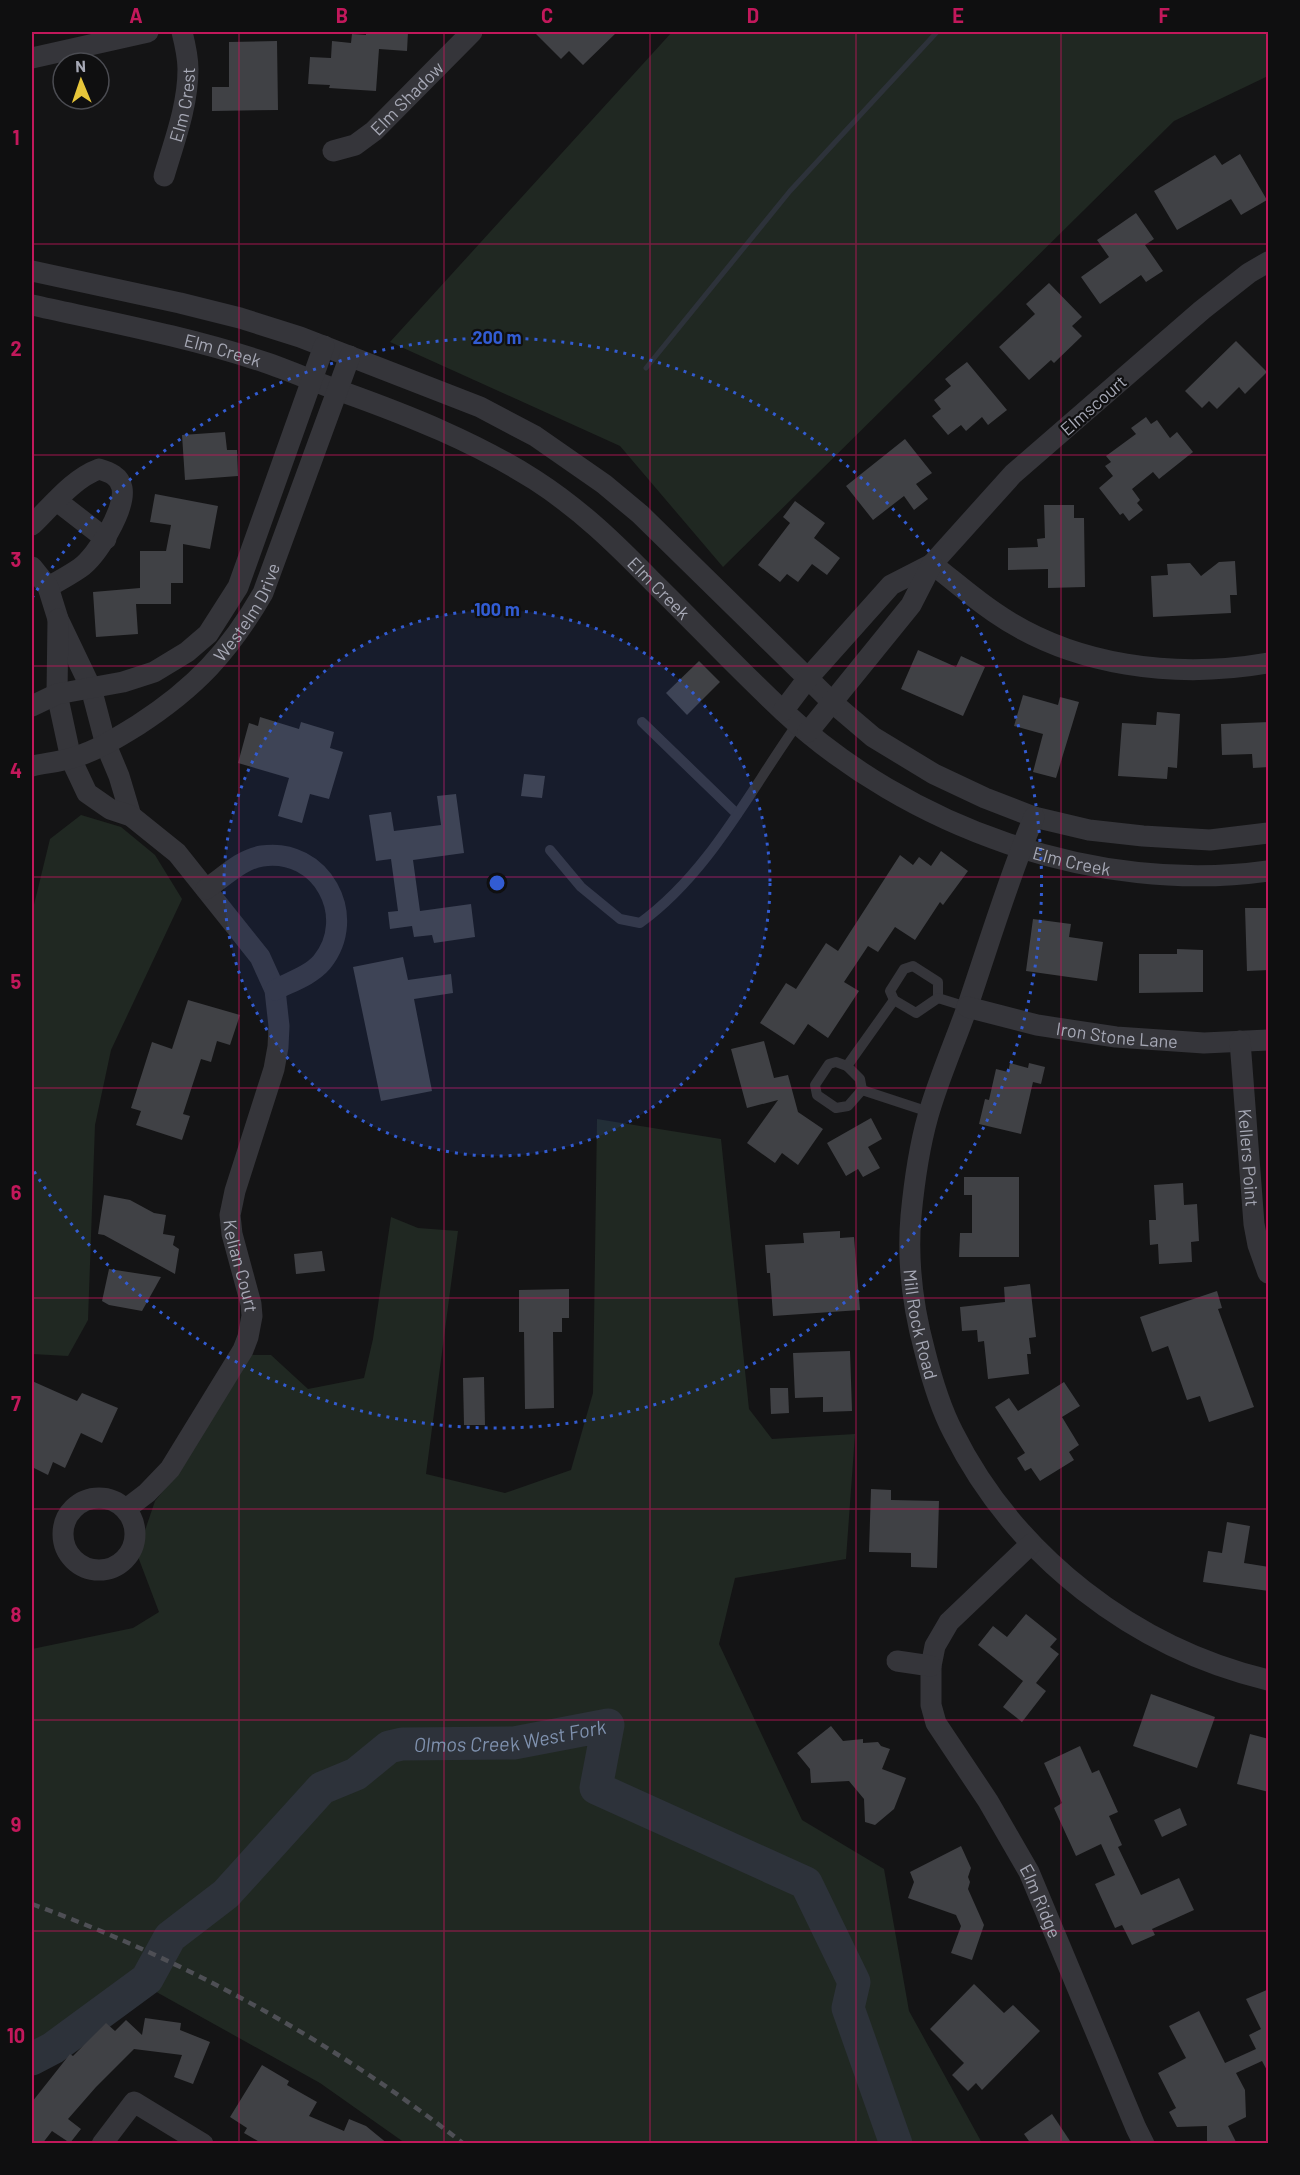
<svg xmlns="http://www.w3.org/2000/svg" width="1300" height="2175" font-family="Barlow,sans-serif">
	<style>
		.green { fill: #202822 }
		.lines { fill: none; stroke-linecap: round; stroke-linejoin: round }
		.stream { stroke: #2d323a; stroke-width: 5 }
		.river { stroke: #2d323a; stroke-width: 33 }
		.building { fill: #404145 }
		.lane { stroke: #35353a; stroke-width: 10 }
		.street { stroke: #35353a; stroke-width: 21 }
		.rail { stroke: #4e4f55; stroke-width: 4.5; stroke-dasharray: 8 6; stroke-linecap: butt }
		.grid { fill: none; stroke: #c2185b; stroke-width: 1.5; stroke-opacity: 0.55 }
		.ring { fill: none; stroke: #325cd3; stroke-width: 3; stroke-dasharray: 3 6 }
		.labels { text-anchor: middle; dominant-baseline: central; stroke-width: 4.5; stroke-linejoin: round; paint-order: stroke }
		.street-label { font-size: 18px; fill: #a6a8b5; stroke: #0f0f10 }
		.water-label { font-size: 20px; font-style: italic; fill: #7f91ae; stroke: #0f0f10 }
		.centre { fill: #325cd3; stroke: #0f0f10; stroke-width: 3 }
		.ring-label { font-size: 18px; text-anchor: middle; font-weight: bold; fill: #325cd3; stroke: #0f0f10; stroke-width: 4.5; stroke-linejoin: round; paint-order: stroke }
		.neatline { fill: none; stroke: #c2185b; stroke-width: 2 }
		.grid-label { font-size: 20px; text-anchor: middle; font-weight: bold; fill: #c2185b }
	</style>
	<rect width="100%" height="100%" fill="#141415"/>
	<g class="green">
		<polygon points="672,32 1268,32 1268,76 1174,121 723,567 620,446 390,342"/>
		<polygon points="81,815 121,827 155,855 182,899 111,1050 95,1125 88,1320 68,1356 32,1354 32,913 50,839"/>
		<polygon points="597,1119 721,1139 749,1409 772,1439 855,1434 846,1559 735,1578 719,1644 802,1820 884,1869 909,2011 982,2143 405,2143 320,2083 151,1989 115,2009 32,2069 32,1649 133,1628 159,1612 137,1554 155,1501 182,1468 248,1355 271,1355 308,1389 364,1378 373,1339 391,1217 418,1228 458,1231 426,1474 505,1493 571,1470 593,1393"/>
	</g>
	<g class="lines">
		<polyline class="stream" points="646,368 790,191 937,32"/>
		<path class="river" id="s1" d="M32,2059L53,2048L147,1979L170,1937L226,1894L322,1788L356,1774L389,1747L402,1744L514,1743L608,1725L596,1788L806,1883L854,1982L848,2008L896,2144"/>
	</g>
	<g class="building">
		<polygon points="366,32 408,32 407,51 379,49 376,91 329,88 330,85 308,84 310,57 331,58 332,41 351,43 352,34 366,35"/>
		<polygon points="534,32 617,32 583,65 569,51 561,59"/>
		<polygon points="277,41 278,110 212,111 212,87 229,87 229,42"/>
		<polygon points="1240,154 1267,200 1241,215 1231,199 1177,230 1154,191 1215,155 1222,165"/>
		<polygon points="1136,213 1154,239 1145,245 1163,271 1146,282 1141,275 1100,304 1081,277 1109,257 1097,240"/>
		<polygon points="1049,283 1082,317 1072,326 1082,336 1054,363 1051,360 1029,380 999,347 1035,314 1026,304"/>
		<polygon points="1236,341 1267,372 1245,394 1239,387 1217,409 1209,401 1202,408 1185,391"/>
		<polygon points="967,362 1007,410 988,425 982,417 966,431 961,425 948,435 932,416 941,409 934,400 951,386 945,379"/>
		<polygon points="1146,417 1151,424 1157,420 1170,438 1177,432 1193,452 1159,479 1153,472 1132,489 1140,500 1137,503 1143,510 1129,521 1123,513 1120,515 1099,488 1113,476 1105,466 1111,462 1106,456 1136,434 1131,428"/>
		<polygon points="225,432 227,450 237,450 238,476 185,480 182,435"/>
		<polygon points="905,439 932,473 916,484 928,499 914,510 904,496 873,520 846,486"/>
		<polygon points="155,494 218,506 210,549 183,544 183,583 171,583 171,604 136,604 138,634 96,637 93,592 140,588 140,551 166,551 171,525 150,522"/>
		<polygon points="795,501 825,523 814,538 840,558 827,575 812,564 798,582 787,574 780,582 758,565 790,523 783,517"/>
		<polygon points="1044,505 1074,505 1074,518 1084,518 1085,587 1048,588 1048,569 1008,570 1008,548 1038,547 1037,539 1045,538"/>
		<polygon points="1235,561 1237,595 1230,595 1231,613 1153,617 1151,576 1168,575 1167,564 1190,563 1201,576 1219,562"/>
		<polygon points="918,650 956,667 961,656 985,667 963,716 901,689"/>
		<polygon points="699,661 720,682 687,715 666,693"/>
		<polygon points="1023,695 1058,705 1060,697 1079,702 1056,778 1033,772 1043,734 1014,726"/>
		<polygon points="1157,712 1180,714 1177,768 1168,767 1167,779 1118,776 1122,723 1156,725"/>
		<polygon points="260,717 299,729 301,722 334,732 330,748 343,752 329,799 310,794 302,823 278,816 289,778 238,763 249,723 258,726"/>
		<polygon points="1269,722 1269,767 1253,768 1252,754 1222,755 1221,724"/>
		<polygon points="524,774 545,776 542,798 521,796"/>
		<polygon points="456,794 464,853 413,860 420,911 471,904 475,937 434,943 432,935 414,937 412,926 390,929 388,912 398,911 391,859 376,861 369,815 391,812 394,831 441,825 437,796"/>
		<polygon points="941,851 968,871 943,905 940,902 915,940 895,927 878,952 868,946 844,982 859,991 828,1038 808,1024 794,1045 760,1023 786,983 796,989 826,943 838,951 900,855 913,865 919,857 931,866"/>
		<polygon points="1245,908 1269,908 1269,970 1247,971"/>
		<polygon points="1033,919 1071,924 1069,937 1103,942 1097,981 1026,971"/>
		<polygon points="1177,949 1203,950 1203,992 1139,993 1139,954 1177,954"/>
		<polygon points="403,957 408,980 451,974 453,993 414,999 432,1091 381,1101 353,967"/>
		<polygon points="188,1000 240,1015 230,1045 217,1041 211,1062 201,1059 183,1114 190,1116 182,1140 136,1125 141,1111 131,1108 152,1042 172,1049"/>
		<polygon points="764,1041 774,1078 788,1075 798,1112 823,1129 798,1165 782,1153 775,1163 747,1143 778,1100 747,1108 731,1049"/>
		<polygon points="1010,1063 1028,1068 1029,1063 1045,1067 1041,1084 1033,1082 1021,1134 979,1124 985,1099 989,1100 996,1069 1008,1072"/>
		<polygon points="871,1118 882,1139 868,1147 880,1168 863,1177 858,1169 846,1176 827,1143"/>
		<polygon points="964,1177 1019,1177 1019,1257 959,1257 960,1233 972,1233 972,1195 964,1195"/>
		<polygon points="1183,1183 1184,1205 1197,1204 1199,1241 1191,1242 1192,1262 1159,1264 1158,1244 1150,1245 1149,1220 1156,1220 1154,1185"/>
		<polygon points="104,1195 130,1200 154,1213 166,1215 163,1234 175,1236 173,1245 179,1249 175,1274 104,1235 98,1234"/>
		<polygon points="840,1231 840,1238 854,1237 860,1310 773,1316 770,1273 767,1273 765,1245 804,1243 803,1233"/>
		<polygon points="322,1251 325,1271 296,1274 294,1254"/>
		<polygon points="109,1269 161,1277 142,1311 109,1305 102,1301"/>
		<polygon points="1030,1284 1036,1337 1029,1338 1031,1354 1027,1354 1029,1374 988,1379 984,1341 978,1342 977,1330 962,1331 960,1307 1005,1302 1004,1287"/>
		<polygon points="569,1289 569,1318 562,1318 562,1332 553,1332 554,1408 525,1409 524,1332 519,1332 519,1290"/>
		<polygon points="1217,1291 1222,1308 1218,1309 1254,1407 1209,1422 1200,1396 1187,1400 1168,1346 1152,1352 1140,1317"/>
		<polygon points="850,1351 852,1411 823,1412 823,1397 795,1398 793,1353"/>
		<polygon points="484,1377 485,1425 464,1425 463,1378"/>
		<polygon points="32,1381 77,1401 82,1393 118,1408 102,1443 81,1433 65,1468 53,1462 48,1475 32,1467"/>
		<polygon points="1064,1382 1080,1406 1062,1417 1079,1445 1069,1452 1074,1460 1040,1481 1031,1468 1025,1471 1017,1458 1025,1453 995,1407 1009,1398 1018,1411"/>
		<polygon points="770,1388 788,1388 789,1413 771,1414"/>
		<polygon points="871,1489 891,1490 891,1500 939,1501 937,1568 911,1567 911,1553 869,1552"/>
		<polygon points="1227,1522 1250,1526 1244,1563 1269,1567 1269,1591 1203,1582 1208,1551 1222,1553"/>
		<polygon points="1026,1614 1057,1639 1050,1647 1059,1654 1036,1683 1046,1691 1022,1722 1003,1707 1023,1681 978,1645 993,1626 1007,1637"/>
		<polygon points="1151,1694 1215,1717 1197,1768 1133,1746"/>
		<polygon points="831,1726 843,1741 863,1739 863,1743 878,1742 881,1746 890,1749 882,1769 906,1778 894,1809 875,1825 865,1822 864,1799 849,1781 811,1783 810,1769 797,1753"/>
		<polygon points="1250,1734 1269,1739 1269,1792 1237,1784"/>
		<polygon points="1080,1746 1092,1773 1099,1770 1118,1812 1109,1816 1122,1845 1118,1847 1141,1895 1179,1878 1194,1910 1152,1929 1155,1935 1132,1945 1122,1925 1115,1928 1095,1884 1115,1875 1101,1844 1076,1856 1054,1808 1062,1803 1044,1763"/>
		<polygon points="1180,1808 1187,1825 1162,1837 1154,1820"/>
		<polygon points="961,1846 971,1868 968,1877 970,1882 968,1889 984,1925 972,1960 951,1953 961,1926 956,1915 908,1898 914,1882 910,1872"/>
		<polygon points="974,1984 1004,2013 1013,2005 1040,2031 982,2090 976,2083 968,2091 952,2075 964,2063 930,2029"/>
		<polygon points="1269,1989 1269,2074 1262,2061 1236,2073 1245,2090 1246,2117 1228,2126 1237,2144 1207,2144 1207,2126 1177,2127 1169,2112 1176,2108 1158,2073 1186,2058 1169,2026 1199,2011 1225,2063 1256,2049 1249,2035 1261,2029 1246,1999"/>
		<polygon points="145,2018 181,2023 180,2030 210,2042 193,2084 174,2077 182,2055 134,2049 96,2087 68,2119 81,2129 70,2143 52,2131 42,2144 32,2144 32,2102 70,2054 73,2056 106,2023 115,2031 126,2020 142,2035"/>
		<polygon points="262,2065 289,2081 287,2085 317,2102 309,2116 344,2131 349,2119 366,2126 388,2144 263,2144 244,2133 247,2128 230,2117"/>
		<polygon points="1052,2114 1072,2144 1031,2144 1024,2134"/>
	</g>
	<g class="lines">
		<g class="lane">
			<polyline points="642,722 737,814"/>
			<path d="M550,850L581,887L620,919L640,923C709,873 749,792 798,723"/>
			<polyline points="894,1000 890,991 904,969 913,966 938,982 938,998"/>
			<polyline points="847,1066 836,1062 829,1064 815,1085 817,1095 836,1108 848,1106 862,1090"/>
			<polyline points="929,1112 862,1090 860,1079 847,1066 894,1000 916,1013 938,998 967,1007"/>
		</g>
		<g class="street">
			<polyline points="32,58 148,32"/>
			<path id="s2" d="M333,151L355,145L374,131L472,32"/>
			<path id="s3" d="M164,176C174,142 188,106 188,69C188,57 185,44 182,32"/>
			<path d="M1268,262L1249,273L1202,310L1013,474L932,564C953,580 973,598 994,612C1073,667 1176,679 1268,663"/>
			<polyline points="32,271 180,303 240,318 300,337 480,407 535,436 604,484 640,514 833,703 873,737 934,774 985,798 1034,817 1089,830 1143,836 1210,840 1268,833"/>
			<path id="s4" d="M32,305C109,322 189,337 264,362C291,371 317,383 343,392C410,416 475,442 535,480C580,509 615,543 652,581C696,624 738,669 782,710C908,828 1097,895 1268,871"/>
			<polyline points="57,501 106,539"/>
			<path d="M32,525C52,506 72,479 99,469C109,472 120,476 122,488C126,509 97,556 80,568C70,575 59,581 48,587"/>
			<polyline points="32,567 48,587 58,619 91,688 106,745 119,776 131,816"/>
			<path id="s5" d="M58,619L57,694L71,759L87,793L110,809L131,816L177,853L260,957L275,990L279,1026L278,1047L274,1069L235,1191L230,1215L232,1234L251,1304L252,1316L248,1337L243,1350L170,1469L147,1493L126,1509"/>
			<polyline points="32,706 57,694 123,682 154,672 187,652 208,634 238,587 324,346"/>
			<polyline points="783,711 808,678 891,585 932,564"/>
			<polyline points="808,732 911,605 932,564"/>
			<path id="s6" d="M32,766C45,763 59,762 72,758C96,751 117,738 138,725C195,688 229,652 263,593L350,356"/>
			<path id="s7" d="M1034,817C1009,877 990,940 969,1002C956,1040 939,1077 928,1116C919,1148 914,1184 911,1216C907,1262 913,1308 925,1352C932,1380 940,1407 953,1432C1015,1556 1134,1648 1268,1680"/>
			<path d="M206,889C223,878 241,859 262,856C321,847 359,916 322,962C310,976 290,982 275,990"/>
			<path id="s8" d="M967,1007L1037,1025L1116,1037L1204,1043L1268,1040"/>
			<path id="s9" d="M1240,1041L1254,1224L1258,1245L1268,1273"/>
			<circle cx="99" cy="1534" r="36"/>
			<path id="s10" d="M1031,1544L949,1622L935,1646L931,1666V1705L936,1723L988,1801L1029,1872L1136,2128L1144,2144"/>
			<polyline points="897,1661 931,1666"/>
			<polyline points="102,2144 134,2102 203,2144"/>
		</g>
		<path class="rail" d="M32,1904C187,1961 333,2041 464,2144"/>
	</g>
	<path class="grid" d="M239,32V2144M444,32V2144M650,32V2144M856,32V2144M1061,32V2144M32,244H1268M32,455H1268M32,666H1268M32,877H1268M32,1088H1268M32,1298H1268M32,1509H1268M32,1720H1268M32,1931H1268"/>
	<circle cx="497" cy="883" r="273" fill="#325cd3" fill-opacity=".12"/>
	<g class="ring">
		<circle cx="497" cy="883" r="273"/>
		<path d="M32 598A545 545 0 1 1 32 1168"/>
	</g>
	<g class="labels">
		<g class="street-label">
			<text stroke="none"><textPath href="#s2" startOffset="93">Elm Shadow</textPath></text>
			<text stroke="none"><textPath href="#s3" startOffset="74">Elm Crest</textPath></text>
			<text stroke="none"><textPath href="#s4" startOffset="196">Elm Creek</textPath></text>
			<text transform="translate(1093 405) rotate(-41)">Elmscourt</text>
			<text stroke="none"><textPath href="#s4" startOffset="700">Elm Creek</textPath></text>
			<text stroke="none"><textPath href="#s6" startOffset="274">Westelm Drive</textPath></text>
			<text stroke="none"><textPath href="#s4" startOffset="1204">Elm Creek</textPath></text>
			<text stroke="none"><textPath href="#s8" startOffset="153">Iron Stone Lane</textPath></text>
			<text stroke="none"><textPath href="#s9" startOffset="117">Kellers Point</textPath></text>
			<text stroke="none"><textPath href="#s5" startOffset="742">Kelian Court</textPath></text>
			<text stroke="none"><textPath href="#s7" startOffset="528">Mill Rock Road</textPath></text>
			<text stroke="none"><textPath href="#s10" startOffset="426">Elm Ridge</textPath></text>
		</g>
		<g class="water-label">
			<text stroke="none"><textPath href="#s1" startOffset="603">Olmos Creek West Fork</textPath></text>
		</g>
	</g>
	<circle cx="497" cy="883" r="9" class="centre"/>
	<g class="ring-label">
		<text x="497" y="344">200 m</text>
		<text x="497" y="616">100 m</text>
	</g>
	<rect width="1300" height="2175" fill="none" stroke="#0f0f10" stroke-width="66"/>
	<g transform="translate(81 81) rotate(358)"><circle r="28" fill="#0f0f10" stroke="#4b4c52" stroke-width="1.5"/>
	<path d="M0-4.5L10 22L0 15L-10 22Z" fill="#e7c63a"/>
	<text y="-9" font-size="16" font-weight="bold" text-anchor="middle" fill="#a6a8b5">N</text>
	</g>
	<rect x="33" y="33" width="1234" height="2109" class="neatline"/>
	<g class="grid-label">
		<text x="136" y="23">A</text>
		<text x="342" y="23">B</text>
		<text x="547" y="23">C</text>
		<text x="753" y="23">D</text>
		<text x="958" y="23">E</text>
		<text x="1164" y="23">F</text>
		<text x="16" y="145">1</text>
		<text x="16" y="356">2</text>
		<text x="16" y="567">3</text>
		<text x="16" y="778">4</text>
		<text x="16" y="989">5</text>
		<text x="16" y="1200">6</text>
		<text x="16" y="1411">7</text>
		<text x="16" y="1622">8</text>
		<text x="16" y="1832">9</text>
		<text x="16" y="2043">10</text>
	</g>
</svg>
